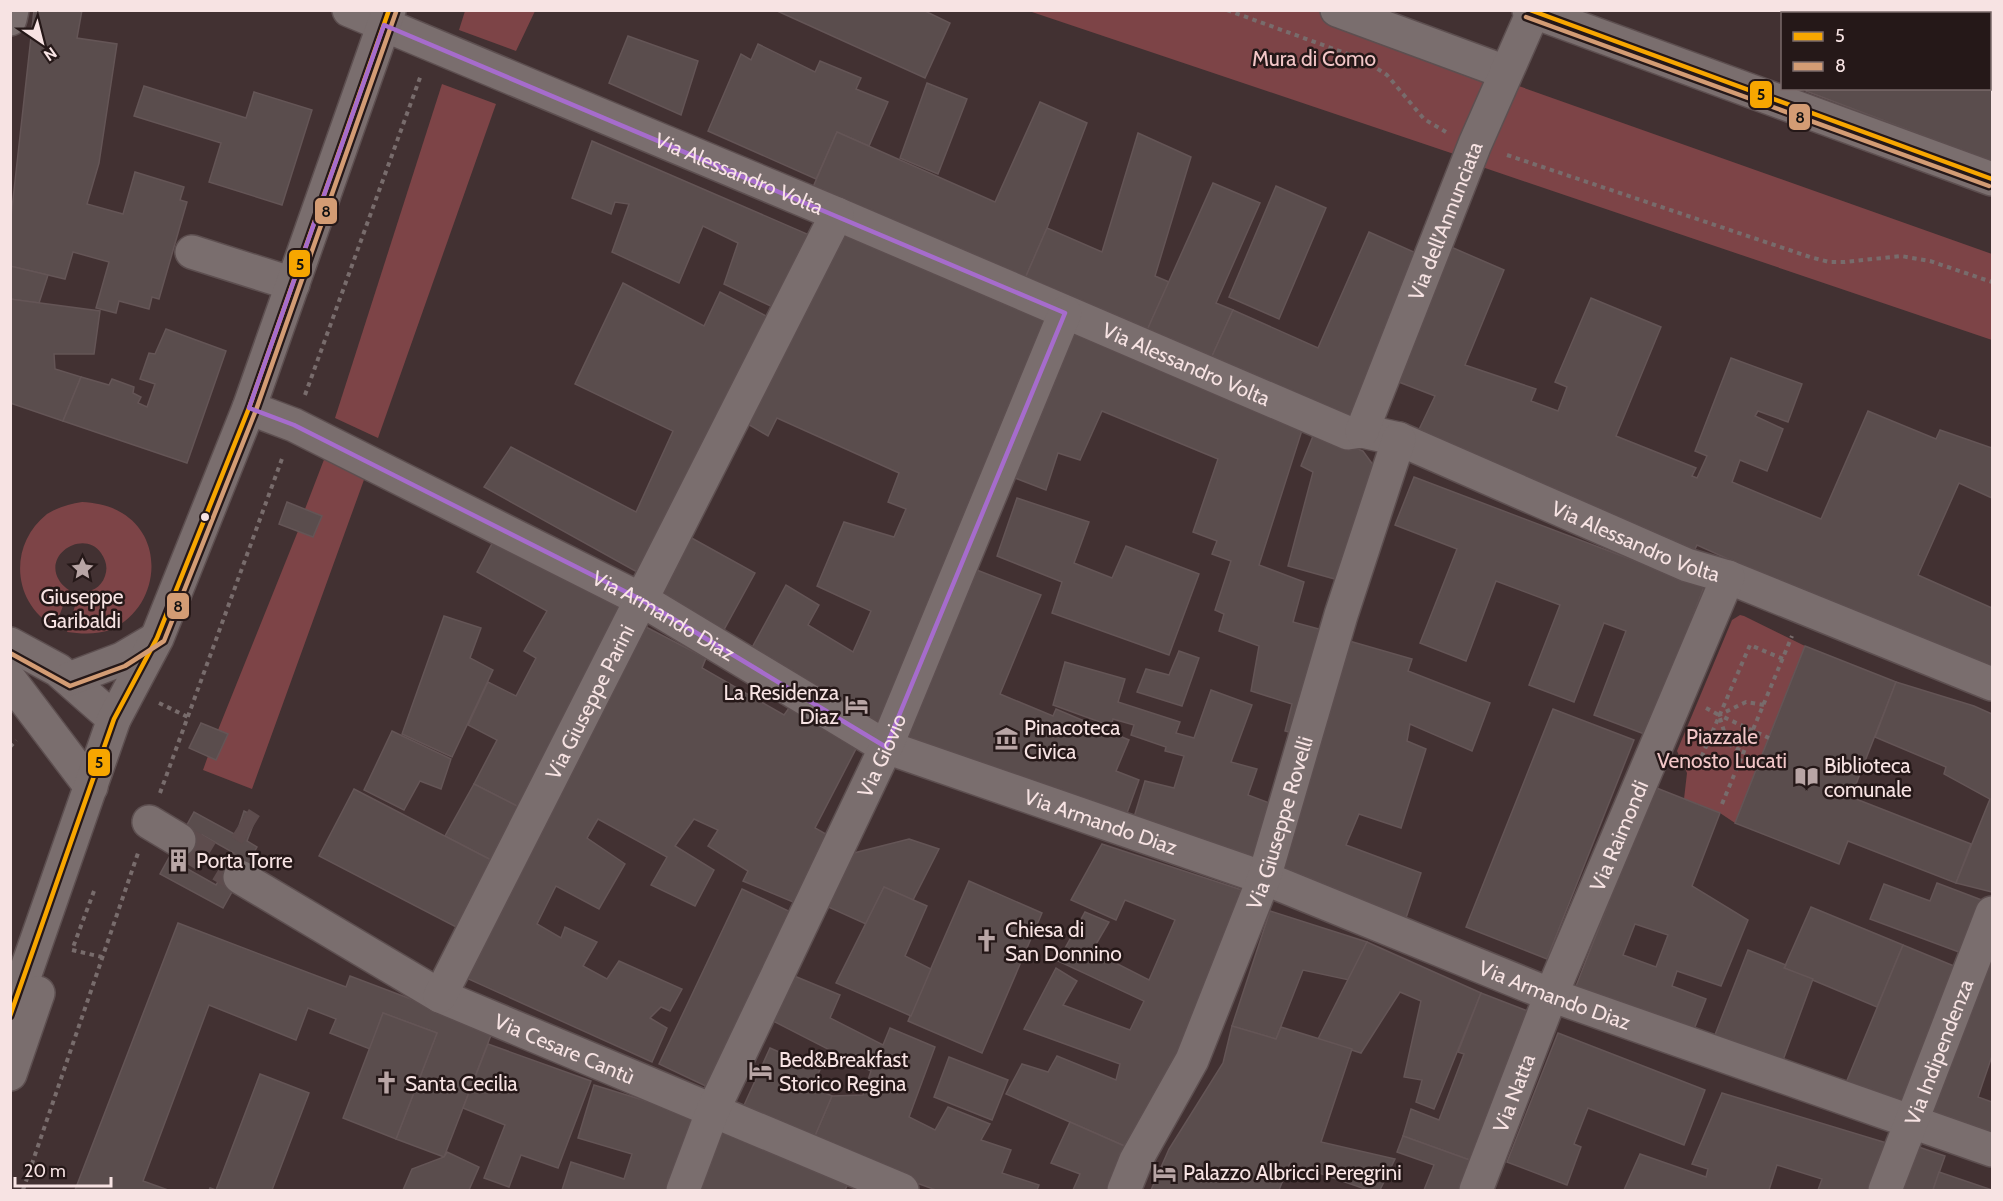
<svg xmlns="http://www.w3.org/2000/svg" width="2003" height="1201" font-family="Cabin,sans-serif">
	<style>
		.green { fill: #7d4447 }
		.building { fill: #5a4d4d; stroke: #645556; stroke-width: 1.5; fill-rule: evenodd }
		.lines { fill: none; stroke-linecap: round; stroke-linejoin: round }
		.minor-tunnel { stroke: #5d4c4d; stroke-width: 33; stroke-dasharray: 33 16; stroke-linecap: butt }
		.minor-casing { stroke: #5d4f50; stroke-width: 36 }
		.path { stroke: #786c6c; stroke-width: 4; stroke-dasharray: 4.5 4.5; stroke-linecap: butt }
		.minor { stroke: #7a6e6e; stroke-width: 33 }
		.bus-1-casing { stroke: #251818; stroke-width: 9 }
		.bus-2-casing { stroke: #251818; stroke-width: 9 }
		.bus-1 { stroke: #f7a600; stroke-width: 4.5 }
		.bus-2 { stroke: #d39c74; stroke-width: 4.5 }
		.marked { fill: none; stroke: #a66ccc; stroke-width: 4.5; stroke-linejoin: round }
		.bus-dot { fill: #f7e3e3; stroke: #251818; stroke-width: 2 }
		.labels { text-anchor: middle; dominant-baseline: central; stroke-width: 5; stroke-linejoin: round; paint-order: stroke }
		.park-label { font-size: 21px; fill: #f2c6c7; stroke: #251818 }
		.street-label { font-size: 21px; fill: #f7e3e3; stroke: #251818 }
		.poi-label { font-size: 21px; fill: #f7e3e3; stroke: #251818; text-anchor: start }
		.line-badge { stroke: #251818; stroke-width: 2 }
		.pale-badge-label { font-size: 16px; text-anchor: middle; font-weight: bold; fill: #111 }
	</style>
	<rect width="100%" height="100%" fill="#423132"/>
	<g class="green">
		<polygon points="1922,10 1992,11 1992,78 1990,77 1990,14 1921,14"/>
		<polygon points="465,11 465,10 535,11 516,51 459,30"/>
		<polygon points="1029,11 1320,11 1513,84 1992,254 1992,340 1485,168 1451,153"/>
		<polygon points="442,84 496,104 378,438 335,418"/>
		<polygon points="325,457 365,477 252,789 203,770 208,756 216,759 227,735 218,730 298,531 313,537 322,516 305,509"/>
		<path d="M82,502C96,503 109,505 122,513C167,540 158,608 112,629C97,635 82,634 67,632L79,593C91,592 101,588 105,576C108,568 106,560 101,553C84,529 43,554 59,580C61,584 66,588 69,590L55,627C12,603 8,545 47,514C58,507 70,504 82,502Z"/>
		<polygon points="1740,615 1744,616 1805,646 1735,823 1720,813 1684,799 1687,773 1677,751 1732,620"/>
	</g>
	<g class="building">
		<polygon points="34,10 82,10 77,38 117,44 99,163 87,204 123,214 135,172 184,187 180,200 187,202 159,299 152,297 149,309 119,301 116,313 96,308 109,262 73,252 65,279 10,266 10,226"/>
		<polygon points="775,10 923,10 950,23 925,78"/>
		<polygon points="1833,10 1922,10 1921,14 1832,14"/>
		<polygon points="628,36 698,61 681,115 609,83"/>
		<polygon points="758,44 815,72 820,61 861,78 856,89 888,102 869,146 837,132 816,179 708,131 741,54 751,60"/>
		<polygon points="1990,77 1992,78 1992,162 1806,91 1807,88 1990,88"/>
		<polygon points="927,83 967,99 938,174 900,158"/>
		<polygon points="144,86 246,118 254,92 312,110 282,205 209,182 221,143 134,116"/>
		<polygon points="1040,102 1087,123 1047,228 1023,283 813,187 837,132 995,202"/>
		<polygon points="1138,133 1191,157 1155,276 1169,282 1144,337 1023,283 1047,228 1102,252"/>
		<polygon points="592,141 814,237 777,309 724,284 738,243 703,226 679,283 612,252 629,204 615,202 611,214 572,198"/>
		<polygon points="1213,183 1260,203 1216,303 1233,310 1208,365 1144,337"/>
		<polygon points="1276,186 1326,208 1279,319 1229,297"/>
		<polygon points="842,226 1048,311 881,731 748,655 786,585 819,605 808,625 853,652 871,611 817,586 844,522 894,537 906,509 888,502 899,473 777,418 768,436 746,423"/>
		<polygon points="1369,232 1427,258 1351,428 1208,365 1233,310 1318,348"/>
		<polygon points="1451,247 1504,270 1465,365 1536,389 1531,401 1558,411 1567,387 1555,382 1591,298 1661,327 1616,436 1696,468 1692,476 1697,478 1707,456 1695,451 1731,358 1802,384 1788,422 1758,411 1755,416 1783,429 1767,471 1740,460 1732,482 1821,519 1868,411 1936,439 1940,430 1992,448 1992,498 1959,483 1918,575 1992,608 1992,675 1914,643 1697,545 1689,562 1415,438 1435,396 1391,379"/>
		<polygon points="10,266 48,275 39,303 10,299"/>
		<polygon points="623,283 704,326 720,292 772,319 646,577 484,487 511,447 636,512 673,431 575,384"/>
		<polygon points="10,299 100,311 94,354 54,354 55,369 81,377 63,421 10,403"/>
		<polygon points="1071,325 1304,424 1259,565 1304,582 1293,622 1330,632 1304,736 1285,731 1292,704 1251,691 1259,646 1219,631 1224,614 1215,610 1231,561 1212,554 1217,541 1193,532 1218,459 1102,411 1080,460 1058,453 1046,490 1015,478"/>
		<polygon points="166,329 226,351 187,463 63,421 81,377 109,385 112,379 134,387 133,393 141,397 138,403 147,407 155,384 140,379 149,353 155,354"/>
		<polygon points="1315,431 1363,451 1379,473 1342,581 1288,566 1313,472 1301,466"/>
		<polygon points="1414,477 1704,587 1647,735 1594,715 1626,631 1604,623 1574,702 1529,685 1560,605 1496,581 1466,661 1420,643 1457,549 1395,525"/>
		<polygon points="1017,498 1089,522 1074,563 1112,578 1126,546 1199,574 1169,655 1052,613 1062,582 997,556"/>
		<polygon points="287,502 322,516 313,537 279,524"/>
		<polygon points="688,536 755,573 720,637 653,601"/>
		<polygon points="495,538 627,607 521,808 474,784 497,740 468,725 488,682 516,696 536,658 524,651 547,611 477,572"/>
		<polygon points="964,565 1041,595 1000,694 1053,716 1056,709 1129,740 1116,771 1139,780 1123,824 892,743"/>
		<polygon points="444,616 481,628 470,658 493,670 452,757 402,734"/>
		<polygon points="646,627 706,658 702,668 784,715 792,704 859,743 815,828 833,838 798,904 743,881 748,871 708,846 718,830 694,819 675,846 714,870 695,906 651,885 667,857 598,819 587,838 625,864 599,909 556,886 537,924 561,938 565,927 597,942 583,966 607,979 619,961 682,989 670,1011 661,1007 650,1018 667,1028 652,1062 464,977"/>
		<polygon points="1339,638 1412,659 1408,671 1490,703 1472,751 1410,724 1407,741 1426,749 1401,828 1359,814 1346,845 1421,873 1404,924 1292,885 1279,862"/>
		<polygon points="1805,646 1896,682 1851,797 1971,844 1956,883 1848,841 1839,864 1735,823"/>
		<polygon points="1179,651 1199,658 1182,706 1137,692 1146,669 1169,675"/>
		<polygon points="1065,662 1125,679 1118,702 1180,722 1176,733 1194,738 1211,690 1252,705 1231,762 1257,769 1248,795 1280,807 1258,870 1131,827 1145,781 1174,788 1184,756 1165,751 1166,747 1131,735 1134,725 1113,719 1111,726 1053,705"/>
		<polygon points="1896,682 1974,706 1992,714 1992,892 1956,883 1990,799 1944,774 1946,767 1875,737"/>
		<polygon points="1553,709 1634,740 1547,959 1466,927"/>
		<polygon points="201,723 228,734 216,760 189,748"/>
		<polygon points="392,731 451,759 441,789 420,781 404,810 364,790"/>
		<polygon points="474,784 521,808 495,862 445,836"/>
		<path d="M1654,787L1720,813L1692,886L1748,920L1721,986L1677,971L1672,986L1706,999L1693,1032L1576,986ZM1635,924L1668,935L1656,967L1623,955Z"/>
		<polygon points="354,789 495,862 460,929 319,856"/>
		<path d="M244,811L256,817L247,841L257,847L223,908L160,874L194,812L236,835ZM202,835L234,853L216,885L184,867Z"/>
		<polygon points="909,839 939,849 913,900 884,887 866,924 826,906 850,854"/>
		<polygon points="1102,844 1248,892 1182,1056 1129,1148 1006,1094 1022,1064 1048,1072 1057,1056 1116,1080 1120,1064 1024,1029 1056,968 1077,981 1063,1005 1130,1030 1144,1001 1058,961 1085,912 1109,922 1092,951 1149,980 1175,920 1125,900 1116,920 1071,900"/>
		<polygon points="969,881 1042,913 982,1053 908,1021"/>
		<polygon points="1937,883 1987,902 1967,955 1870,919 1884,884 1930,901"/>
		<polygon points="884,887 927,906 905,956 931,969 911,1016 836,983"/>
		<polygon points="742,889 797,915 714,1090 659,1064"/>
		<polygon points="1811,907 1903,945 1877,1007 1784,968"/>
		<polygon points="1270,911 1367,942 1349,980 1303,970 1276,1039 1232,1026"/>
		<polygon points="178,923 346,987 350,976 493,1030 444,1157 396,1139 437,1033 383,1013 370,1049 330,1033 336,1019 308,1008 296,1040 209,1005 143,1181 168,1190 75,1190"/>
		<polygon points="1992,930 1992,1056 1978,1097 1992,1102 1992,1139 1922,1111"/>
		<polygon points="1367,942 1481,993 1434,1109 1416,1102 1422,1080 1404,1077 1421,1001 1400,992 1361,1053 1318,1039"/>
		<polygon points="1903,945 1966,971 1906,1116 1843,1090"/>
		<polygon points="1748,950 1786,965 1784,968 1813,979 1779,1071 1711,1045"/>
		<polygon points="792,975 840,995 830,1018 883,1045 890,1028 935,1047 909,1117 935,1130 948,1107 990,1124 981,1140 1011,1150 1002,1173 1039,1185 1037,1190 936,1190 811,1145 832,1096 863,1095 871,1071 771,1020"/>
		<polygon points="1481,993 1538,1015 1478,1163 1403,1136 1411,1109 1439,1120 1464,1054 1458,1052"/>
		<polygon points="383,1013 437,1033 396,1139 343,1118"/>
		<polygon points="1232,1026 1276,1039 1281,1027 1352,1049 1321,1142 1395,1159 1380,1190 1368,1190 1290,1163 1279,1190 1151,1190 1169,1149 1223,1063"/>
		<polygon points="1558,1033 1705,1090 1684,1145 1588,1108 1574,1144 1581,1147 1567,1185 1507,1162"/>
		<polygon points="488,1044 591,1081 558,1168 521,1155 509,1187 484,1178 505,1125 463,1108"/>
		<polygon points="770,1048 820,1070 812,1087 832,1096 811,1145 740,1114"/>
		<polygon points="949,1057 1008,1080 992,1120 934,1097"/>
		<polygon points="260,1074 309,1093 272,1190 209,1190 210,1188 216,1190"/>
		<polygon points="594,1085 695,1116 671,1190 562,1190 571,1162 624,1179 632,1154 578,1138"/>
		<polygon points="1722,1093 1890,1144 1873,1190 1818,1190 1822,1179 1777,1165 1769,1190 1624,1190 1640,1154 1706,1177 1708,1169 1692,1164"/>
		<polygon points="1070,1122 1129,1148 1112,1190 1073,1190 1080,1174 1051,1163"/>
		<polygon points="719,1124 851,1178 845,1190 698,1190"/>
		<polygon points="1403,1136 1478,1163 1468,1190 1424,1190 1434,1165 1397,1152"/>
		<polygon points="1910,1144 1945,1156 1933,1190 1903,1190 1894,1188"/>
		<polygon points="447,1152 479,1167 469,1190 403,1190 412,1169 444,1157"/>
		<polygon points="1939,1172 1992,1190 1933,1190"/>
	</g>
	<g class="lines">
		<g class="minor-tunnel">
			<polyline points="240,823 251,830"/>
			<polyline points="179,840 240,877"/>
		</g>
		<defs>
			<g id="minor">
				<path id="s1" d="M349,10L837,214L1348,433L1362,431L1399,439L1687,565L1728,577L1992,684"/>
				<polyline points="1337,10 1505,72"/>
				<polyline points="1529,10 1992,179"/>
				<polyline points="10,19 12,10"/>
				<polyline points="192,252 293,284"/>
				<path id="s2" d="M249,408L294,425L642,600L886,747L1264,878L1551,995L1992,1150"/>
				<path id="s3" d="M1362,431L1475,144L1534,10"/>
				<polyline points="10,644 58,670 114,719"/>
				<polyline points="69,679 122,659 156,639"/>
				<polyline points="10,680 91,787"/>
				<polyline points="149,822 179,840"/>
				<path id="s4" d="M240,877L440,996L902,1190"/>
				<path id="s5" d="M440,996L837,214"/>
				<polyline points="10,1017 114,719 157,638 249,408 389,10"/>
				<polyline points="10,1074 38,993"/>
				<path id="s6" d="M683,1190L713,1110L886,747L1065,313"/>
				<path id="s7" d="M1124,1190L1136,1160L1192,1060L1264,878L1341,615L1399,439"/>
				<path id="s8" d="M1476,1190L1551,995L1728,577"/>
				<path id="s9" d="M1885,1190L1992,913"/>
			</g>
		</defs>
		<use href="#minor" class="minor-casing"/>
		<g class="path">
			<polyline points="1227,10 1364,60 1387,75 1424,119 1446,132"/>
			<polyline points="1806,14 1807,10"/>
			<polyline points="1507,155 1810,257 1829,262 1845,262 1901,256 1930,261 1992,282"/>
			<polyline points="305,395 421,75"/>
			<polyline points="159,703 188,717"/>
			<polyline points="1764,705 1746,702 1719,715 1769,738"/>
			<polyline points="1706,708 1719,715 1728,744 1744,752"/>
			<polyline points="10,747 16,740"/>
			<polyline points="1698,765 1750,645 1783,659"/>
			<polyline points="160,793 283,456"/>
			<polyline points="1722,804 1792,636"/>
			<polyline points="94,891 72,950 102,957"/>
			<polyline points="23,1190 138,853"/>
		</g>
		<use href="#minor" class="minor"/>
		<defs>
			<g id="bus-1">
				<polyline points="1530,10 1992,179"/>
				<polyline points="10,1016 114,719 157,638 249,408 389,10"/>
			</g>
			<g id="bus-2">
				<polyline points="1526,17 1989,186"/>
				<polyline points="10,653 70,686 125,666 164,641 256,410 396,12"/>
			</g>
		</defs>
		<use href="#bus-1" class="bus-1-casing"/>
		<use href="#bus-2" class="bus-2-casing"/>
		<use href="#bus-1" class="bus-1"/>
		<use href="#bus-2" class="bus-2"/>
	</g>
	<path class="marked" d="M384,25L1065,313L886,747L642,600L294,425L249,408Z"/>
	<defs>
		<symbol id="sight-bare" viewBox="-9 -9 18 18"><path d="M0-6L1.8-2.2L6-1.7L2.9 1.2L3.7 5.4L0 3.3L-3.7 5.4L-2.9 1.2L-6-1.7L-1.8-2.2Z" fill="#b8a5a5" stroke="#251818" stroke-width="2.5" paint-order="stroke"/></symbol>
		<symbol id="hotel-bare" viewBox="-9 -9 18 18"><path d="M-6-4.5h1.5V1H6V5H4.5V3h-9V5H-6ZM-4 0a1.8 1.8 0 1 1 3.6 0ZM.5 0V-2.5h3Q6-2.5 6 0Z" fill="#b8a5a5" stroke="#251818" stroke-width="2.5" paint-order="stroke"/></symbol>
		<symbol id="museum-bare" viewBox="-9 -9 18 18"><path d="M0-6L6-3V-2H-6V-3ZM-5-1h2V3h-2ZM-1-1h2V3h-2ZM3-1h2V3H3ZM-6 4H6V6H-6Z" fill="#b8a5a5" stroke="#251818" stroke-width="2.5" paint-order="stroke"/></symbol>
		<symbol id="library-bare" viewBox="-9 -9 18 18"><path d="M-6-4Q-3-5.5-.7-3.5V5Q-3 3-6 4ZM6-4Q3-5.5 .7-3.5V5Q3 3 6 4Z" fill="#b8a5a5" stroke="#251818" stroke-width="2.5" paint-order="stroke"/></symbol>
		<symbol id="building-bare" viewBox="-9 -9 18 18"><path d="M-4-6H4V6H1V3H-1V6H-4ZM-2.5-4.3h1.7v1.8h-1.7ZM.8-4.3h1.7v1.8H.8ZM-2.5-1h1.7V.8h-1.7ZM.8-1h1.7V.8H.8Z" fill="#b8a5a5" stroke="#251818" stroke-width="2.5" paint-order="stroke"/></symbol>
		<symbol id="church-bare" viewBox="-9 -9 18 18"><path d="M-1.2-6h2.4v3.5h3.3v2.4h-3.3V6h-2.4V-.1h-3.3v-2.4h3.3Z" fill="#b8a5a5" stroke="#251818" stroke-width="2.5" paint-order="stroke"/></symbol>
	</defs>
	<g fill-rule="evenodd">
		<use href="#sight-bare" x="66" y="552" width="33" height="33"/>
		<use href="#hotel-bare" x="840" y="688" width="33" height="33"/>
		<use href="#museum-bare" x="990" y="722" width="33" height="33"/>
		<use href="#library-bare" x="1790" y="760" width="33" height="33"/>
		<use href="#building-bare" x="162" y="844" width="33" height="33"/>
		<use href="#church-bare" x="970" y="924" width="33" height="33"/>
		<use href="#hotel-bare" x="744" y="1054" width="33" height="33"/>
		<use href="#church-bare" x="370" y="1066" width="33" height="33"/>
		<use href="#hotel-bare" x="1148" y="1156" width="33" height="33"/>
	</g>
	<circle class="bus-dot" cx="205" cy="517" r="5"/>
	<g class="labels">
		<g class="park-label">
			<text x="1314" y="58">Mura di Como</text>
			<text x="1722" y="736">Piazzale<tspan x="1722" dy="24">Venosto Lucati</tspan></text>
		</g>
		<g class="street-label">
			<text stroke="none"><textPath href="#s1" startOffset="423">Via Alessandro Volta</textPath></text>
			<text stroke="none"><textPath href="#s3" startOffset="226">Via dell'Annunciata</textPath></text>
			<text stroke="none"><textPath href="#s1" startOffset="909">Via Alessandro Volta</textPath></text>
			<text stroke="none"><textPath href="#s1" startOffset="1395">Via Alessandro Volta</textPath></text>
			<text stroke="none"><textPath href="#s2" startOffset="464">Via Armando Diaz</textPath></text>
			<text stroke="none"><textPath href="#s5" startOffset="330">Via Giuseppe Parini</textPath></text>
			<text stroke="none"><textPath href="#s6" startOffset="478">Via Giovio</textPath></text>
			<text stroke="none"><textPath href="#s2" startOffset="950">Via Armando Diaz</textPath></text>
			<text stroke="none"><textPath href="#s7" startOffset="400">Via Giuseppe Rovelli</textPath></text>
			<text stroke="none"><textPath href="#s8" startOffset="382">Via Raimondi</textPath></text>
			<text stroke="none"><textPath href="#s2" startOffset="1436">Via Armando Diaz</textPath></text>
			<text stroke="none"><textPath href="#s4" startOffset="368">Via Cesare Cantù</textPath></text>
			<text stroke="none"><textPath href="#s9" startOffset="148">Via Indipendenza</textPath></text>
			<text stroke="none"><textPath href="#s8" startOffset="104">Via Natta</textPath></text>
		</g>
		<g class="poi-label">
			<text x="82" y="596" text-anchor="middle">Giuseppe<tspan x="82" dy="24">Garibaldi</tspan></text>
			<text x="839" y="692" text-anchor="end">La Residenza<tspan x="839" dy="24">Diaz</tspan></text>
			<text x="1024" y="727">Pinacoteca<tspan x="1024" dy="24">Civica</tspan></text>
			<text x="1824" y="765">Biblioteca<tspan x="1824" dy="24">comunale</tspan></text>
			<text x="196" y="860">Porta Torre</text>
			<text x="1005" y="929">Chiesa di<tspan x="1005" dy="24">San Donnino</tspan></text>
			<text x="779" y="1059">Bed&amp;Breakfast<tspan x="779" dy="24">Storico Regina</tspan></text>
			<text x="405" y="1083">Santa Cecilia</text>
			<text x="1183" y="1172">Palazzo Albricci Peregrini</text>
		</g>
	</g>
	<g class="line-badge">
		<rect x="1749" y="80" width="24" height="29" rx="6" fill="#f7a600"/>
		<rect x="1788" y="103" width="23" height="28" rx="6" fill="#d39c74"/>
		<rect x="314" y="197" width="24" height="28" rx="6" fill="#d39c74"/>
		<rect x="288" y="249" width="23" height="29" rx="6" fill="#f7a600"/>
		<rect x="166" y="592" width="24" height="28" rx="6" fill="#d39c74"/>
		<rect x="87" y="748" width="24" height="29" rx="6" fill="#f7a600"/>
	</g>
	<g class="pale-badge-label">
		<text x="1761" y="100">5</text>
		<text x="1800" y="123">8</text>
		<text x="326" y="217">8</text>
		<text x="300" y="270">5</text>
		<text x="178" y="612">8</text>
		<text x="99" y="768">5</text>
	</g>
	<rect width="2003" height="1201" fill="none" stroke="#f7e3e3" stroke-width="24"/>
	<rect x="1781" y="12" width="210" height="78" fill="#251818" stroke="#796969" stroke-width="1.5"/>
	<rect x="1793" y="32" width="30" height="9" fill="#f7a600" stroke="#796969" stroke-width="1.5"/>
	<text x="1835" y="42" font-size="18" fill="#f7e3e3">5</text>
	<rect x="1793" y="62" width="30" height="9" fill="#d39c74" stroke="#796969" stroke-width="1.5"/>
	<text x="1835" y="72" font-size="18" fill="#f7e3e3">8</text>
	<g transform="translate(42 42) rotate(145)" stroke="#251818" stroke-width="4.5" paint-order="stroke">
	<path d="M0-4.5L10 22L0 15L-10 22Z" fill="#f7e3e3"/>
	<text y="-9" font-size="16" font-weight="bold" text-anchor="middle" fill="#f7e3e3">N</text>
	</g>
	<path d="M15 1177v9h96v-9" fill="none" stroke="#f7e3e3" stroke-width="3"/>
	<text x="24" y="1177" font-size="18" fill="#f7e3e3" stroke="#251818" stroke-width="4.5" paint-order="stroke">20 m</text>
</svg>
